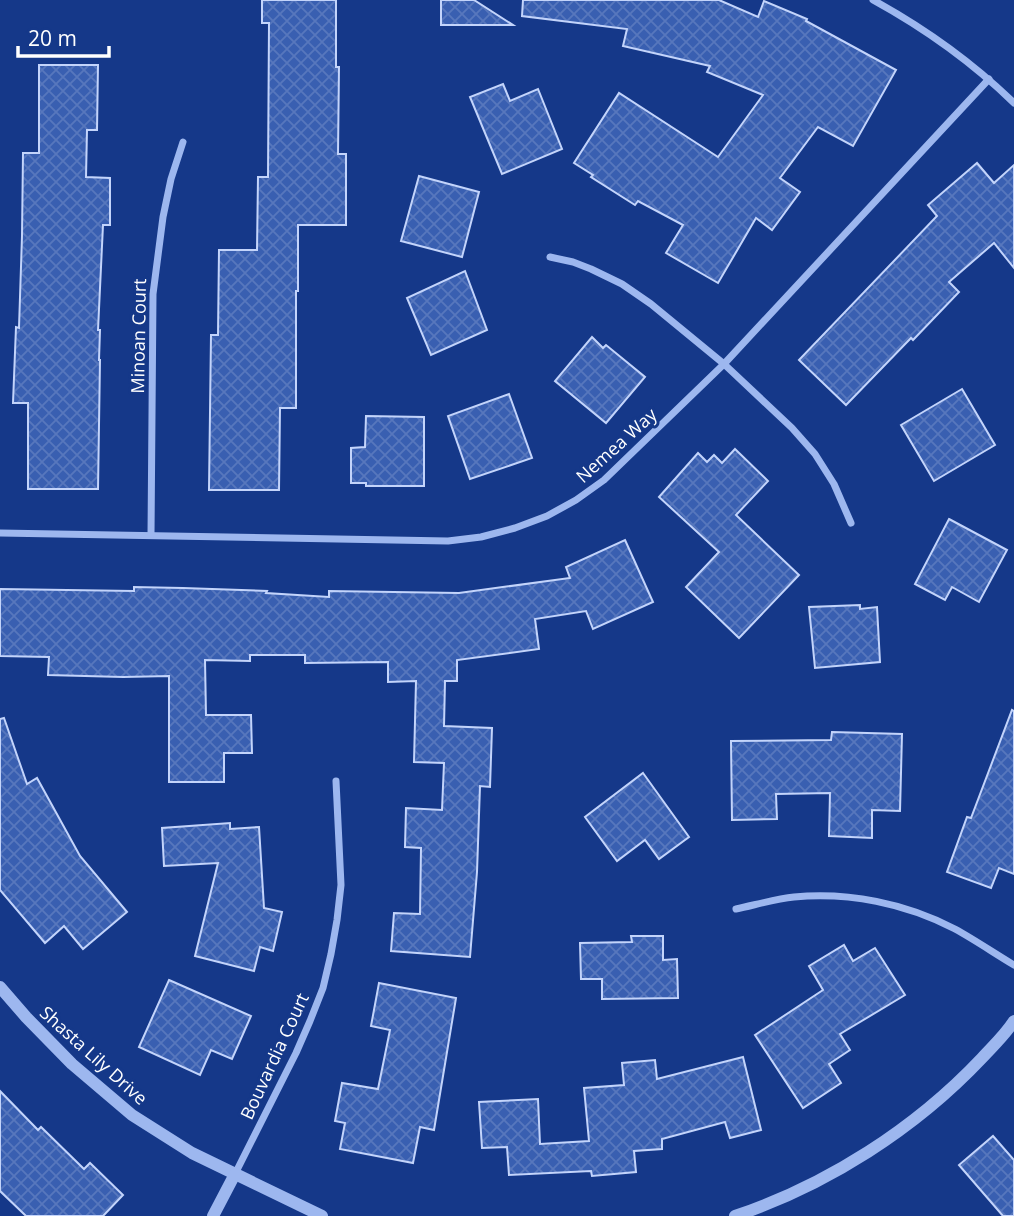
<svg xmlns="http://www.w3.org/2000/svg" width="1014" height="1216" font-family="'Open Sans',sans-serif">
	<style>
		.building { fill: url(#building-cross-hatch); stroke: #c3d4fb; stroke-width: 2 }
		.lines { fill: none; stroke-linecap: round; stroke-linejoin: round }
		.minor { stroke: #9db7ef; stroke-width: 7 }
		.tertiary { stroke: #9db7ef; stroke-width: 12 }
		.labels { text-anchor: middle; dominant-baseline: central; stroke-width: 6; stroke-linejoin: round; paint-order: stroke }
		.street-label { font-size: 18px; fill: #fff; stroke: #153889 }
	</style>
	<defs>
		<pattern id="building-cross-hatch" width="8" height="8" patternUnits="userSpaceOnUse" patternTransform="scale(1.75)"><rect width="8" height="8" fill="#395fb1"/><path d="M0 0l8 8M0 8l8-8" fill="none" stroke="#5777bd"/></pattern>
	</defs>
	<rect width="100%" height="100%" fill="#153889"/>
	<g class="building">
		<polygon points="262,0 336,0 336,67 339,67 338,154 346,154 346,225 298,225 298,291 296,291 296,408 280,408 279,490 209,490 211,335 218,335 219,250 257,250 258,177 268,177 269,23 262,23"/>
		<polygon points="441,0 474,0 513,25 441,25"/>
		<polygon points="523,0 719,0 758,17 764,1 807,19 806,21 896,70 853,146 818,127 780,178 800,192 772,230 756,218 718,283 666,253 683,225 638,201 635,205 591,177 593,175 574,163 619,93 718,157 763,95 707,72 710,66 623,46 627,29 522,16"/>
		<polygon points="39,65 98,65 97,130 87,130 86,177 110,178 110,225 103,225 98,330 100,330 99,360 100,360 98,489 28,489 28,403 13,403 16,327 19,328 22,236 23,153 39,153"/>
		<polygon points="503,84 510,101 538,89 562,149 502,174 470,97"/>
		<polygon points="977,163 994,183 1014,165 1014,268 994,243 949,282 959,292 913,340 911,338 846,405 799,360 937,216 928,205"/>
		<polygon points="419,176 479,192 462,257 401,241"/>
		<polygon points="465,271 487,330 431,355 407,298"/>
		<polygon points="592,337 603,348 606,345 645,377 606,423 555,381"/>
		<polygon points="962,389 995,445 934,481 901,425"/>
		<polygon points="509,394 532,458 470,479 448,416"/>
		<polygon points="366,416 424,417 424,486 366,486 366,483 351,483 351,448 365,447"/>
		<polygon points="735,449 768,481 736,515 799,575 739,638 686,587 719,552 659,497 698,453 707,462 714,455 722,463"/>
		<polygon points="949,519 1007,550 979,602 952,587 945,600 915,584"/>
		<polygon points="625,540 653,602 593,629 586,611 535,619 539,649 457,660 457,681 445,681 444,726 492,728 490,787 480,786 477,872 470,957 391,951 394,913 420,914 421,848 405,847 406,808 442,810 444,763 414,762 416,681 388,682 388,662 305,663 305,655 250,655 250,661 205,660 206,715 251,715 252,753 224,753 224,782 169,782 169,676 123,677 48,675 49,657 0,656 0,589 134,591 134,587 183,588 267,591 266,593 329,597 329,591 459,593 570,578 566,567"/>
		<polygon points="860,605 860,609 877,607 880,662 815,668 809,607"/>
		<polygon points="1012,710 1014,711 1014,874 999,868 991,888 947,872 967,817 971,818"/>
		<polygon points="4,718 27,784 37,778 80,856 127,912 83,949 64,926 45,943 0,890 0,719"/>
		<polygon points="832,732 902,734 900,811 872,810 872,838 829,836 830,793 776,794 777,819 732,820 731,741 831,740"/>
		<polygon points="643,773 689,837 659,859 645,840 617,861 585,817"/>
		<polygon points="230,823 230,829 259,827 264,908 282,912 273,951 260,947 254,971 195,956 218,863 164,866 162,828"/>
		<polygon points="631,936 663,936 663,960 677,959 678,998 602,999 602,979 581,979 580,943 632,942"/>
		<polygon points="844,945 853,961 875,948 905,995 840,1034 850,1050 829,1064 841,1083 803,1108 755,1035 823,990 809,966"/>
		<polygon points="169,980 251,1016 232,1059 211,1050 200,1075 139,1047"/>
		<polygon points="379,983 456,998 434,1130 420,1127 413,1163 340,1149 345,1123 335,1121 342,1083 378,1089 390,1030 371,1026"/>
		<polygon points="743,1057 761,1130 730,1138 725,1122 662,1139 662,1149 634,1151 636,1172 592,1176 591,1171 509,1175 507,1147 482,1148 479,1102 538,1099 540,1144 589,1141 584,1088 624,1085 622,1063 655,1060 657,1079"/>
		<polygon points="0,1091 38,1130 41,1127 84,1169 90,1163 123,1195 103,1216 26,1216 0,1191"/>
		<polygon points="993,1136 1014,1160 1014,1216 1003,1216 959,1165"/>
	</g>
	<g class="lines">
		<g class="minor">
			<path d="M873,0C924,28 973,63 1014,103"/>
			<polyline points="550,257 573,262 591,269 622,284 651,304 724,364 792,428 815,454 834,484 851,523"/>
			<polyline points="0,533 448,541 481,537 515,528 547,516 576,500 604,480 724,364 989,79"/>
			<polyline points="151,535 153,294 163,217 171,179 183,142"/>
			<path d="M736,909C755,905 775,899 794,897C849,892 905,903 955,929C975,940 994,953 1014,965"/>
			<polyline points="235,1174 296,1053 310,1021 323,988 331,954 337,920 341,885 336,781"/>
		</g>
		<g class="tertiary">
			<polyline points="0,987 26,1017 72,1064 132,1115 192,1153 322,1216"/>
			<polyline points="213,1216 235,1174"/>
			<path d="M735,1216C827,1185 915,1129 982,1058C993,1046 1005,1035 1014,1021"/>
		</g>
	</g>
	<g class="labels">
		<g class="street-label">
			<text transform="translate(138 336) rotate(-89)">Minoan Court</text>
			<text transform="translate(616 445) rotate(-42)">Nemea Way</text>
			<text transform="translate(94 1055) rotate(42)">Shasta Lily Drive</text>
			<text transform="translate(274 1056) rotate(-65)">Bouvardia Court</text>
		</g>
	</g>
	<path d="M18 46v10h91v-10" fill="none" stroke="#ffffff" stroke-width="3.5"/>
	<text x="28" y="46" font-size="21" fill="#ffffff" stroke="#153889" stroke-width="5" paint-order="stroke">20 m</text>
</svg>
